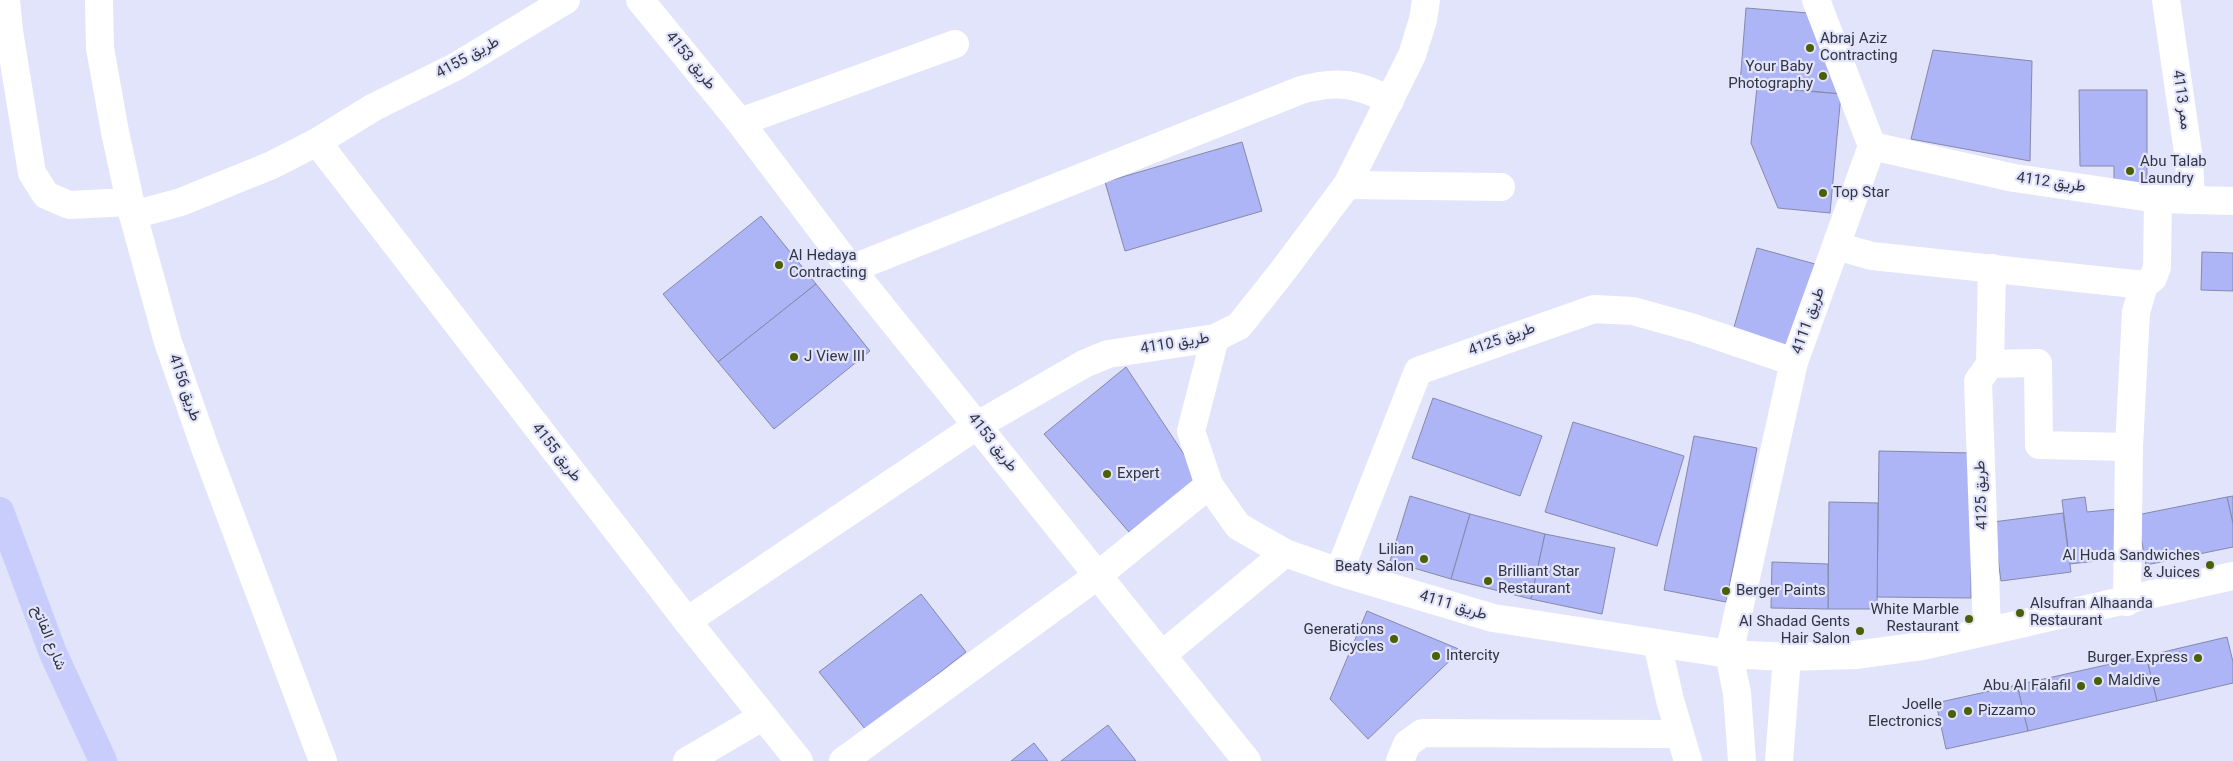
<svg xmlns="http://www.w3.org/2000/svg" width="2233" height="761" font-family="Georgia,Vazirmatn,serif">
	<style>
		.building { fill: #aeb5f7; stroke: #8589a9 }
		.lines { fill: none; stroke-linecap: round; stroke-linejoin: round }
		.minor { stroke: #fff; stroke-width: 28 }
		.major { stroke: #c8cdfb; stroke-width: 28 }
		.poi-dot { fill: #4b5f05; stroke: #e1e4fa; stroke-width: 2 }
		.labels { text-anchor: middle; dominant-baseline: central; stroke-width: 4.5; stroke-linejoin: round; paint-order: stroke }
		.poi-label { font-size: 15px; fill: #323442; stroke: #e1e4fa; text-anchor: start }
		.street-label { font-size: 15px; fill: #323442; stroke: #e1e4fa }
	</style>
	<rect width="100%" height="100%" fill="#e1e4fa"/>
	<g class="building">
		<polygon points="1746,8 1808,13 1841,94 1740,84"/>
		<polygon points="1933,50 2032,61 2030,161 1911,139"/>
		<polygon points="1757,87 1841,94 1830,213 1778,208 1751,143"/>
		<polygon points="2079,90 2147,90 2147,183 2114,183 2114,166 2080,166"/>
		<polygon points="1242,142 1262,211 1125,251 1105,182"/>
		<polygon points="761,216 816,284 718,362 663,294"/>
		<polygon points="1757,248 1815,264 1790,355 1732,334"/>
		<polygon points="2202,252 2233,253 2233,291 2201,290"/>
		<polygon points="816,284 870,351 774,429 718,362"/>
		<polygon points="1126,367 1199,477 1129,532 1044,434"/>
		<polygon points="1433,398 1542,436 1520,496 1412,458"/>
		<polygon points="1573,422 1684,456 1657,546 1545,512"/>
		<polygon points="1694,436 1757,448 1726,602 1664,590"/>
		<polygon points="1879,451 1972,453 1971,598 1877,597"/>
		<polygon points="1410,496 1470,514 1451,579 1390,561"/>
		<polygon points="2233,496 2233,524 2227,497"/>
		<polygon points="2085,497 2087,512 2117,509 2122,558 2070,564 2062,500"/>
		<polygon points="2227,497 2233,524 2233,547 2146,565 2137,515"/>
		<polygon points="1829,502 1878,503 1877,609 1828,609"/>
		<polygon points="2063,513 2071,572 2001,581 1993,522"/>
		<polygon points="1470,514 1545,534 1531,599 1451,579"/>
		<polygon points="1545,534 1615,548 1602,614 1531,599"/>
		<polygon points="1772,562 1828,564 1828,609 1771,608"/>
		<polygon points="921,594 966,652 866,730 819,672"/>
		<polygon points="1367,611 1461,650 1368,739 1330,699"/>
		<polygon points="2227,637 2233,662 2233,683 2157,701 2146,656"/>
		<polygon points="2146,656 2157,701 2028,731 2017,685"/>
		<polygon points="2017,685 2028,731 1946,749 1936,703"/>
		<polygon points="1108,725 1136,761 1061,761"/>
		<polygon points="1034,743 1048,761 1011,761"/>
	</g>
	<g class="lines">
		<g class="minor">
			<polyline points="6,0 9,31 32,173 46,195 69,205 130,202"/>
			<polyline points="99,0 100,48 115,132 133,215 168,342 205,448 323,761"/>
			<polyline points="640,0 740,122 851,269 1247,761"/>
			<polyline points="2166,0 2189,159 2191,200"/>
			<polyline points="740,122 955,44"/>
			<polyline points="317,142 687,621 799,761"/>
			<polyline points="1872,146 2014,178 2158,199 2233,201"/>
			<polyline points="1347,185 1501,187"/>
			<polyline points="133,215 181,202 272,165 317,142 374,107 455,67 566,0"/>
			<polyline points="1836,246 1872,256 2144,285"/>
			<path d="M851,269L1301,90C1337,80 1358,83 1390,101"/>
			<polyline points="1215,338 1191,431 1209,485 1238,526 1285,553 1339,572 1493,618 1729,654 1787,657 1855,655 1922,646 2233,576"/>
			<polyline points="1990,364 1992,268"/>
			<polyline points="1339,572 1418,371 1594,309 1633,311 1694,328 1794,362"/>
			<polyline points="2127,602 2129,447 2136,312 2144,285 2153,278 2157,267 2158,199"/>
			<polyline points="687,621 978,425 1084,364 1108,354 1215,338 1239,326 1282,272 1347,185 1412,55 1423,20 1426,0"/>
			<polyline points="1987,631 1978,381 1990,364 2038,363 2039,445 2129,447"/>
			<polyline points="1657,643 1670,700 1688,761"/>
			<polyline points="1162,655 1285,553"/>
			<polyline points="687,761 762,717"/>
			<polyline points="843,761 1097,576 1209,485"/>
			<polyline points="1400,761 1407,744 1422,733 1680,734"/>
			<polyline points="1742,761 1737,693 1729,654 1794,362 1872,146 1816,0"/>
			<polyline points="1779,761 1787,657"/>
		</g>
		<polyline class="major" points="0,511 53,653 103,761"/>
	</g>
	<g class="poi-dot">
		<circle cx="1810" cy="48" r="5"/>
		<circle cx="1823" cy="76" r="5"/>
		<circle cx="2130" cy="171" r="5"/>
		<circle cx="1823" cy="193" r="5"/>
		<circle cx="779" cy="265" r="5"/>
		<circle cx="794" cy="357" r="5"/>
		<circle cx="1107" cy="474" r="5"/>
		<circle cx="1424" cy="559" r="5"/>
		<circle cx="2210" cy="565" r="5"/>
		<circle cx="1488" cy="581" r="5"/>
		<circle cx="1726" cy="591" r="5"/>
		<circle cx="2020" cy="613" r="5"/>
		<circle cx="1969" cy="619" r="5"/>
		<circle cx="1860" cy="631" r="5"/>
		<circle cx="1394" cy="639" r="5"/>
		<circle cx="1436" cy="656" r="5"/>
		<circle cx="2198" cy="658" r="5"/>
		<circle cx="2098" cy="681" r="5"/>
		<circle cx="2081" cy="686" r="5"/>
		<circle cx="1968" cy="711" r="5"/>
		<circle cx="1952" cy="714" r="5"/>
	</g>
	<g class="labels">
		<g class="poi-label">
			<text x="1820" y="39">Abraj Aziz<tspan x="1820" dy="17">Contracting</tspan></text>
			<text x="1813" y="67" text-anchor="end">Your Baby<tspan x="1813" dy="17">Photography</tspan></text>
			<text x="2140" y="162">Abu Talab<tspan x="2140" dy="17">Laundry</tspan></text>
			<text x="1833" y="193">Top Star</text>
			<text x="789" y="256">Al Hedaya<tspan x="789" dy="17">Contracting</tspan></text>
			<text x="804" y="357">J View III</text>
			<text x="1117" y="474">Expert</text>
			<text x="1414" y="550" text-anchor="end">Lilian<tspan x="1414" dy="17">Beaty Salon</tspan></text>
			<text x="2200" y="556" text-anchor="end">Al Huda Sandwiches<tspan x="2200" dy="17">&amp; Juices</tspan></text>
			<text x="1498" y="572">Brilliant Star<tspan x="1498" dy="17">Restaurant</tspan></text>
			<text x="1736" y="591">Berger Paints</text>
			<text x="2030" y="604">Alsufran Alhaanda<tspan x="2030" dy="17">Restaurant</tspan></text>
			<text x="1959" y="610" text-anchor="end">White Marble<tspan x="1959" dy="17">Restaurant</tspan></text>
			<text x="1850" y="622" text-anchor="end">Al Shadad Gents<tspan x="1850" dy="17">Hair Salon</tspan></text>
			<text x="1384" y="630" text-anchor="end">Generations<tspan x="1384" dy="17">Bicycles</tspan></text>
			<text x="1446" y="656">Intercity</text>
			<text x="2188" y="658" text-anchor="end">Burger Express</text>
			<text x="2108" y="681">Maldive</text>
			<text x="2071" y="686" text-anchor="end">Abu Al Falafil</text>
			<text x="1942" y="705" text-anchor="end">Joelle<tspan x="1942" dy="17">Electronics</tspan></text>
			<text x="1978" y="711">Pizzamo</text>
		</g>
		<g class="street-label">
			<text transform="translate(468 58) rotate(-29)">طريق 4155</text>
			<text transform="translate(690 61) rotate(51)">طريق 4153</text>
			<text transform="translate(2181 100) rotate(82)">ممر 4113</text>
			<text transform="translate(2051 183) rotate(8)">طريق 4112</text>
			<text transform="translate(1809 321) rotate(-70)">طريق 4111</text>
			<text transform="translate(1502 340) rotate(-20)">طريق 4125</text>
			<text transform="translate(1175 344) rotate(-9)">طريق 4110</text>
			<text transform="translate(184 388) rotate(71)">طريق 4156</text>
			<text transform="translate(992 443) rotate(52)">طريق 4153</text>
			<text transform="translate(556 453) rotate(52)">طريق 4155</text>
			<text transform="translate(1982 495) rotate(-92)">طريق 4125</text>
			<text transform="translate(1453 606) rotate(17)">طريق 4111</text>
			<text transform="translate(48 638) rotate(68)">شارع الفاتح</text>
		</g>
	</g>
</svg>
